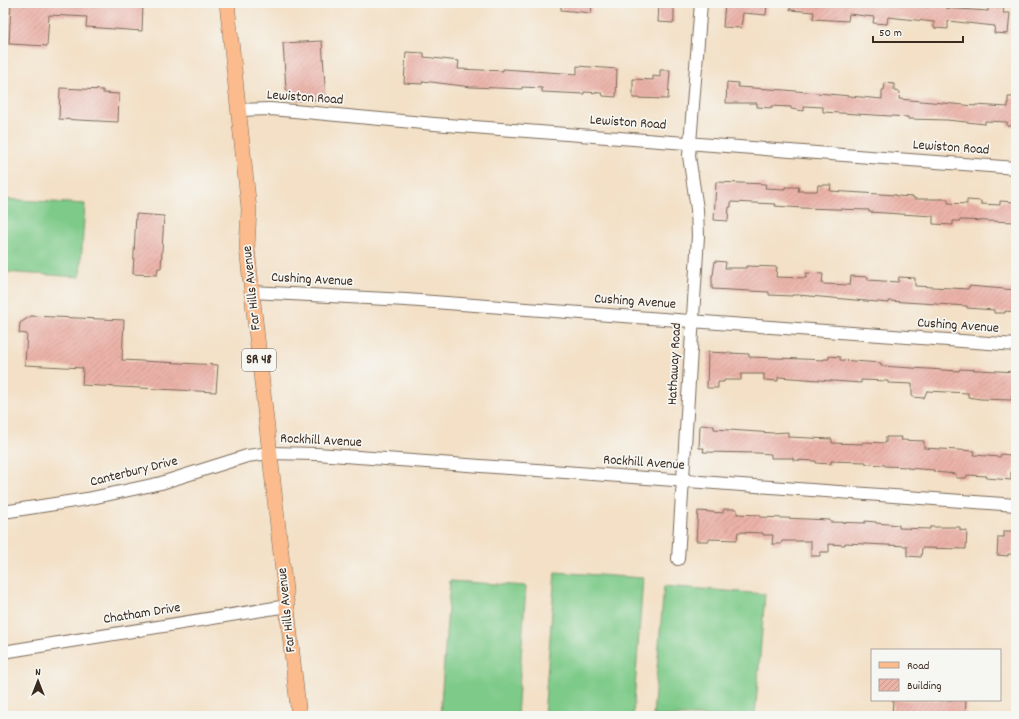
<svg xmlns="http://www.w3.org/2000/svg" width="1019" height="719" font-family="Dekko,sans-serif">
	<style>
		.pitch { fill: #7eca89; stroke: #5c7a54 }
		.building { fill: url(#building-hatch) }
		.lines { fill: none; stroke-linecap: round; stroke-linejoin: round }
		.minor-casing { stroke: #7b6a59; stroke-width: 14 }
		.major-casing { stroke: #7b6a59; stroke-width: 16 }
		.minor { stroke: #fff; stroke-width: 12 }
		.major { stroke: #fbbb8c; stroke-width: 15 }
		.labels { text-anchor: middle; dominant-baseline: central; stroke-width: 3.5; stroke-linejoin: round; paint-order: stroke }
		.shield { fill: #f6f6f2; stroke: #73675e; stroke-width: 1 }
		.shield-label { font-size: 13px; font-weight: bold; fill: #3b2a1e }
		.street-label { font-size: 14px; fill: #3b2a1e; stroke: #f6f6f2 }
	</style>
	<defs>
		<pattern id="building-hatch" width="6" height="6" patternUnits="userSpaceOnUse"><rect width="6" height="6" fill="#ebb2a8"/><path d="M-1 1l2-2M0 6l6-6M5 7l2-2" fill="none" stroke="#ca9990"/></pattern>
	</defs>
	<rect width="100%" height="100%" fill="#f6f6f2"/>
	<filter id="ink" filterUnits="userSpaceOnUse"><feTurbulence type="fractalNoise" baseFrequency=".025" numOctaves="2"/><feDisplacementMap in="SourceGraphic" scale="8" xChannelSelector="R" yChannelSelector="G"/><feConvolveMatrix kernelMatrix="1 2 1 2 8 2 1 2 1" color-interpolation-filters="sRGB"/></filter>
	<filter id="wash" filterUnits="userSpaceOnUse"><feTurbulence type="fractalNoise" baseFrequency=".012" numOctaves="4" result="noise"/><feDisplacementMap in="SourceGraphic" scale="16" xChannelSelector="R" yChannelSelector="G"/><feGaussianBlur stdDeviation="0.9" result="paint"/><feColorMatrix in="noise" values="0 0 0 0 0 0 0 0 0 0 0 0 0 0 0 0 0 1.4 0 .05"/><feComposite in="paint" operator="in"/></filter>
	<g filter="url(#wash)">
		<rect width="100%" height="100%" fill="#f3e0c6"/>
		<g class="pitch">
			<polygon points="3,199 85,204 80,277 3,272"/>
			<polygon points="555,572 643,578 633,716 544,716"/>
			<polygon points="450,581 526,586 517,716 440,716"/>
			<polygon points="664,586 765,594 755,716 653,716"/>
		</g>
		<g id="blocks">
			<g class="building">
				<polygon points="11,3 143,3 142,31 86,27 87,17 49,15 47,46 9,44"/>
				<polygon points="561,3 592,3 591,13 561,10"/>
				<polygon points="659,3 674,3 674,23 658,22"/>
				<polygon points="725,3 767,3 766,15 743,13 741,28 723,27"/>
				<polygon points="791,3 878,3 928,7 928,3 945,4 945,8 988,11 988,7 1004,8 1003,13 1010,13 1008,34 994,33 995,26 948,21 948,29 934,28 934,22 888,17 887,24 873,23 874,17 849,14 848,21 813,19 814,12 790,10"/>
				<polygon points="322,41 326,99 295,101 286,89 283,43"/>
				<polygon points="406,52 424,53 424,57 459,61 458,69 503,71 503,69 577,74 577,66 617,69 616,97 603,96 602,93 584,92 584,94 542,92 542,88 522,87 522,89 471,87 423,81 422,84 404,83"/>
				<polygon points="660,70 670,70 668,99 633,98 633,79 653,80 653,76 660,77"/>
				<polygon points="727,82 738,83 738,87 785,90 882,99 882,90 884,90 885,83 894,84 894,91 900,92 899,99 975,106 975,105 1008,107 1008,97 1016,97 1016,126 1007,126 1007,122 985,121 985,124 947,120 908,119 908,117 823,112 823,107 804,106 804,111 791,109 791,107 771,106 771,108 757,107 757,103 726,103"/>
				<polygon points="60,88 103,90 103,93 119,94 118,122 59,119"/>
				<polygon points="716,182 766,184 765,188 785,189 785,187 799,187 798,191 817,191 818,185 831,185 830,191 896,195 896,196 914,197 914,199 948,199 948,203 967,204 967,200 981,201 981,204 1000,205 1000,201 1014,202 1014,206 1016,206 1016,222 960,220 960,221 953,221 953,225 933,224 933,216 869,212 869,210 802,208 775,206 776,204 731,202 731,207 729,207 728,221 714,220"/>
				<polygon points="136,214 164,216 161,268 158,268 157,275 133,274"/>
				<polygon points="715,261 726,262 725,268 746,268 746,266 777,267 776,277 806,278 806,273 823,274 822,284 850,285 851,276 868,277 868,280 898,282 899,277 915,278 915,286 968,289 969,286 1016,290 1016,312 1005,311 1005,313 994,313 994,310 967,308 967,306 889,301 889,303 798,295 792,295 792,296 769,295 769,292 712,289 712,275 713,275"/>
				<polygon points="31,316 124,320 122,360 218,365 216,392 82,385 83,368 25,365 27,334 19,333 20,323"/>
				<polygon points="708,352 749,354 749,357 802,359 824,360 824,359 829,359 829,356 840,357 840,360 881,363 881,366 959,371 960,369 1016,372 1016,397 1012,396 1011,400 980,399 968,397 968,393 927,391 924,398 912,397 912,384 888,383 888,381 861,380 861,383 778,377 778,381 764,380 764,374 741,374 741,380 724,380 724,382 718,382 718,388 707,388"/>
				<polygon points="700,425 714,426 714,429 773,433 788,432 788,437 832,439 832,443 862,444 863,442 886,443 886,437 902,437 901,440 924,441 924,448 975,451 974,455 1000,457 1001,454 1010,455 1010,456 1015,456 1014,472 1011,472 1011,480 986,478 987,476 967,475 966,478 956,478 956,474 934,472 934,470 907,468 907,467 885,466 885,465 866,464 866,462 831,461 831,464 816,463 816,461 793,460 793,458 771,458 771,454 758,453 703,452 704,448 699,448"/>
				<polygon points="724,509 737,509 737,514 760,515 760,517 830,520 830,522 865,523 865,521 876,522 876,523 899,525 899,528 930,529 930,527 960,527 960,530 967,531 966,549 922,548 921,557 907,556 907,546 845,543 845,545 829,544 829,552 820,552 820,556 811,556 811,541 782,541 781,544 772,544 773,535 763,535 763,533 738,532 737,540 709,539 709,541 696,541 698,511 723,513"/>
				<polygon points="1004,531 1014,531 1013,554 1008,554 1008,556 997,555 998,537 1004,537"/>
				<polygon points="893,700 966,700 965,716 892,716"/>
			</g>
		</g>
	</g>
	<g filter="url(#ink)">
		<use href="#blocks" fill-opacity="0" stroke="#7b6a59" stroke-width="1"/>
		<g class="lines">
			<defs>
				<g id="minor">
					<polyline points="238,110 270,109 294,111 434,124 1016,168"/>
					<polyline points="252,292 406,300 1016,345"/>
					<polyline points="3,512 87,499 129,490 161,483 247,456 270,453 317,454 1016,505"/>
					<polyline points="678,559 698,236 697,209 689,156 701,3"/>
					<polyline points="3,652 287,606"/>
				</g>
				<polyline id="major" points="227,3 249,209 247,248 299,716"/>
			</defs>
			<use href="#minor" class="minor-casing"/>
			<use href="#major" class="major-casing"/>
			<use href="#minor" class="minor"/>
			<use href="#major" class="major"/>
		</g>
	</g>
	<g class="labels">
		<rect class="shield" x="242" y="349" width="34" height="22" rx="3"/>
		<g class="shield-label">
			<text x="259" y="360">SR 48</text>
		</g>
		<g class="street-label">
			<text transform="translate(305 98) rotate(4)">Lewiston Road</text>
			<text transform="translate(628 123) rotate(4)">Lewiston Road</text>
			<text transform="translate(951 148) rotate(4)">Lewiston Road</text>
			<text transform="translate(312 280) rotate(3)">Cushing Avenue</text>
			<text transform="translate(252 288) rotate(-96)">Far Hills Avenue</text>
			<text transform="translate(635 302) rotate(4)">Cushing Avenue</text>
			<text transform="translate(958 326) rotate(4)">Cushing Avenue</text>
			<text transform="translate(675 364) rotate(-87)">Hathaway Road</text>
			<text transform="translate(321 441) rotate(3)">Rockhill Avenue</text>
			<text transform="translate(644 463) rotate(4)">Rockhill Avenue</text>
			<text transform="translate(134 472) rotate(-14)">Canterbury Drive</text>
			<text transform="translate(287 610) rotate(-96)">Far Hills Avenue</text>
			<text transform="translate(142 614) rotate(-9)">Chatham Drive</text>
		</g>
	</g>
	<rect width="1019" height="719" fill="none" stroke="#f6f6f2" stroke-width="16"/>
	<rect x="871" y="649" width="130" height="52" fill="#f6f6f2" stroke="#aba49d"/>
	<rect x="879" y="662" width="20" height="6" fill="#fbbb8c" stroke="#aba49d"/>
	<text x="907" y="669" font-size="12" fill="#3b2a1e">Road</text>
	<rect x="879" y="679" width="20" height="12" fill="url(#building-hatch)" stroke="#aba49d"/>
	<text x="907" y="689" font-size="12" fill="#3b2a1e">Building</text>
	<g transform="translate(38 681)" stroke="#f6f6f2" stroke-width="3" paint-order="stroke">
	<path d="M0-3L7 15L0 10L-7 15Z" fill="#3b2a1e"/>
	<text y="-6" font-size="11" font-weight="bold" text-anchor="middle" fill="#3b2a1e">N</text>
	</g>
	<path d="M873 36v6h90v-6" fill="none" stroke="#3b2a1e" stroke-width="2"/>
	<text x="879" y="36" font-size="12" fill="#3b2a1e" stroke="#f6f6f2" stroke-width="3" paint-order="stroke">50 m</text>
</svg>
